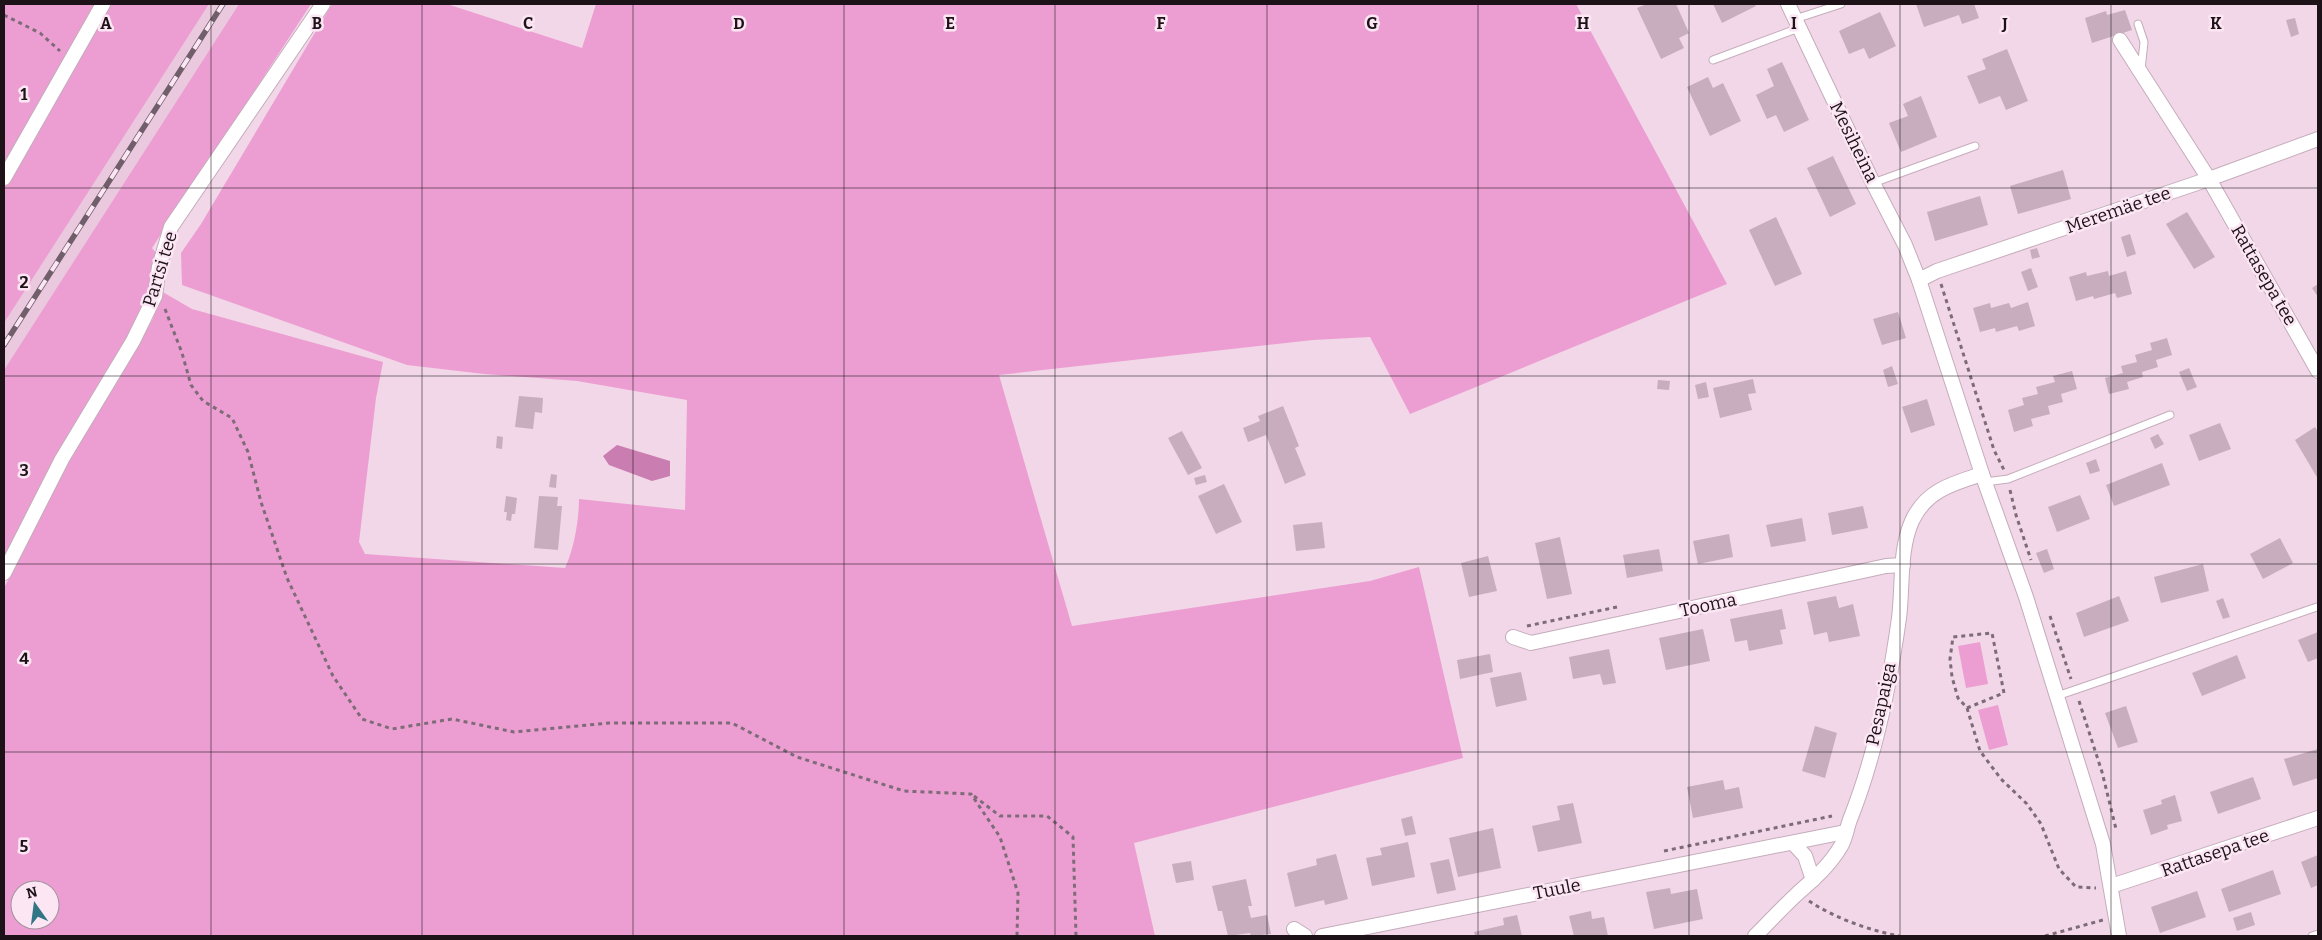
<svg xmlns="http://www.w3.org/2000/svg" width="2322" height="940" font-family="Bitter,serif">
	<style>
		.built { fill: #eac8dd }
		.green { fill: #ec9ed2; fill-rule: evenodd }
		.water { fill: #ca7db1 }
		.building { fill: #c7adbd }
		.lines { fill: none; stroke-linecap: round; stroke-linejoin: round }
		.lane-casing { stroke: #c5acbb; stroke-width: 9 }
		.street-casing { stroke: #c5acbb; stroke-width: 16 }
		.path { stroke: #7d6c77; stroke-width: 3; stroke-dasharray: 4 4; stroke-linecap: butt }
		.lane { stroke: #fff; stroke-width: 7 }
		.street { stroke: #fff; stroke-width: 14 }
		.rail-casing { stroke: #705f6a; stroke-width: 5.5 }
		.rail { stroke: #fce6f4; stroke-width: 4; stroke-dasharray: 11; stroke-linecap: butt }
		.grid { fill: none; stroke: #1c1218; stroke-width: 1; stroke-opacity: 0.55 }
		.labels { text-anchor: middle; dominant-baseline: central; stroke-width: 5; stroke-linejoin: round; paint-order: stroke }
		.street-label { font-size: 18px; fill: #1c1218; stroke: #fce6f4 }
		.grid-label { font-size: 16px; text-anchor: middle; font-weight: bold; fill: #1c1218; stroke: #fce6f4; stroke-width: 5; stroke-linejoin: round; paint-order: stroke }
	</style>
	<rect width="100%" height="100%" fill="#f2d7e8"/>
	<polygon class="built" points="209,4 239,4 4,370 4,323"/>
	<g class="green">
		<polygon points="4,4 209,4 4,323"/>
		<polygon points="239,4 311,4 152,248 156,253 150,290 138,321 60,451 4,558 4,370"/>
		<path d="M332,4H447L582,48L596,4H1576L1727,284L1410,414L1370,337L1313,340L999,375L1072,626L1370,581L1419,567L1463,758L1134,843L1155,936H4V588L66,465L153,319L161,291L192,309L383,362L376,398L359,542L365,554L565,568C574,549 579,520 579,499L685,510L687,400L577,381L484,374L407,365L182,285L181,253L201,224ZM20,890H50V920H20Z"/>
		<polygon points="1980,642 1988,684 1966,688 1958,646"/>
		<polygon points="1998,705 2008,745 1989,750 1978,710"/>
	</g>
	<polygon class="water" points="617,445 670,461 670,476 652,481 609,465 603,456"/>
	<g class="building">
		<polygon points="1647,4 1676,4 1689,33 1679,38 1684,48 1661,59 1637,8"/>
		<polygon points="1713,4 1754,4 1756,6 1722,23"/>
		<polygon points="1916,4 1974,4 1979,18 1962,24 1959,15 1924,27"/>
		<polygon points="2125,10 2132,30 2092,43 2085,18 2106,11 2107,15"/>
		<polygon points="1880,12 1896,46 1869,59 1864,48 1849,54 1839,31"/>
		<polygon points="2295,18 2299,34 2291,37 2286,20"/>
		<polygon points="2007,49 2028,101 2006,110 2000,96 1979,104 1967,76 1986,69 1982,59"/>
		<polygon points="1782,62 1809,120 1784,132 1776,115 1767,119 1756,95 1774,86 1767,69"/>
		<polygon points="1708,77 1713,88 1723,83 1741,121 1710,136 1687,87"/>
		<polygon points="1921,96 1937,137 1901,152 1889,123 1908,116 1903,104"/>
		<polygon points="1833,156 1856,204 1830,217 1807,168"/>
		<polygon points="2063,170 2071,199 2018,214 2010,186"/>
		<polygon points="1980,196 1988,225 1935,241 1927,212"/>
		<polygon points="2187,212 2215,257 2194,269 2166,224"/>
		<polygon points="1776,217 1802,274 1775,286 1749,230"/>
		<polygon points="2130,234 2136,254 2127,257 2121,237"/>
		<polygon points="2037,248 2040,257 2032,259 2030,250"/>
		<polygon points="2031,268 2038,287 2028,291 2021,272"/>
		<polygon points="2108,271 2109,276 2126,271 2132,294 2117,298 2115,293 2094,299 2093,296 2076,301 2069,277 2086,272 2087,276"/>
		<polygon points="2318,284 2318,297 2312,288"/>
		<polygon points="2028,302 2035,326 2019,331 2017,326 1996,332 1995,328 1980,332 1973,308 1990,303 1991,308 2009,303 2011,308"/>
		<polygon points="1898,312 1906,338 1882,345 1873,319"/>
		<polygon points="2167,338 2172,355 2156,360 2158,367 2142,372 2143,377 2127,382 2129,389 2109,394 2105,378 2123,373 2121,366 2137,362 2135,355 2152,350 2150,343"/>
		<polygon points="1892,366 1898,384 1888,387 1883,370"/>
		<polygon points="2189,368 2197,387 2187,391 2179,372"/>
		<polygon points="2072,371 2077,389 2061,394 2063,402 2048,406 2050,414 2031,419 2033,426 2014,432 2008,410 2024,405 2022,398 2038,394 2036,387 2055,382 2053,376"/>
		<polygon points="1753,379 1756,393 1748,394 1752,410 1720,418 1713,388"/>
		<polygon points="1658,380 1670,381 1669,390 1657,389"/>
		<polygon points="1706,382 1709,397 1698,399 1695,385"/>
		<polygon points="519,396 543,398 542,413 535,412 533,429 515,427"/>
		<polygon points="1927,399 1935,425 1911,433 1902,407"/>
		<polygon points="1283,406 1299,446 1295,448 1306,475 1285,484 1266,435 1248,442 1243,428 1260,421 1258,416"/>
		<polygon points="2220,423 2231,449 2199,461 2189,435"/>
		<polygon points="2315,427 2318,432 2318,479 2295,440"/>
		<polygon points="1182,431 1202,468 1188,475 1168,438"/>
		<polygon points="2158,434 2164,444 2155,449 2150,438"/>
		<polygon points="497,436 503,437 502,449 496,448"/>
		<polygon points="2096,459 2100,471 2090,474 2086,463"/>
		<polygon points="2162,463 2170,485 2114,506 2106,485"/>
		<polygon points="551,474 557,475 556,488 549,487"/>
		<polygon points="1205,475 1207,482 1196,485 1194,478"/>
		<polygon points="1224,484 1242,522 1216,534 1198,496"/>
		<polygon points="2080,495 2090,519 2057,532 2048,507"/>
		<polygon points="506,496 517,498 515,514 512,514 511,521 506,520 507,512 504,512"/>
		<polygon points="539,496 558,497 557,506 562,506 558,550 534,548"/>
		<polygon points="1863,506 1868,528 1832,535 1828,513"/>
		<polygon points="1802,518 1806,541 1771,547 1766,525"/>
		<polygon points="1322,522 1325,548 1296,551 1293,525"/>
		<polygon points="1729,534 1733,557 1698,564 1693,541"/>
		<polygon points="1560,537 1572,594 1547,599 1535,543"/>
		<polygon points="2280,538 2293,563 2263,579 2250,554"/>
		<polygon points="1659,549 1663,571 1627,578 1623,555"/>
		<polygon points="2047,549 2054,569 2044,573 2036,553"/>
		<polygon points="1488,556 1497,591 1469,597 1461,563"/>
		<polygon points="2203,564 2209,591 2161,603 2154,577"/>
		<polygon points="1836,596 1839,608 1853,604 1860,636 1829,642 1827,632 1814,635 1807,602"/>
		<polygon points="2119,596 2129,621 2084,637 2076,613"/>
		<polygon points="2223,598 2230,617 2223,619 2216,601"/>
		<polygon points="1782,609 1786,629 1780,630 1783,644 1749,651 1747,640 1735,642 1730,619"/>
		<polygon points="1703,629 1710,661 1666,670 1659,638"/>
		<polygon points="2318,632 2318,658 2308,662 2298,640"/>
		<polygon points="1609,649 1616,683 1603,685 1600,674 1573,679 1569,657"/>
		<polygon points="1490,654 1493,672 1460,679 1457,660"/>
		<polygon points="2237,655 2246,678 2202,696 2192,673"/>
		<polygon points="1521,672 1527,700 1496,707 1490,678"/>
		<polygon points="2126,706 2138,742 2118,748 2105,713"/>
		<polygon points="1815,726 1837,733 1825,778 1802,771"/>
		<polygon points="2318,749 2318,778 2293,786 2284,759"/>
		<polygon points="2253,777 2261,799 2218,814 2210,792"/>
		<polygon points="1723,780 1725,790 1739,787 1743,808 1693,818 1687,787"/>
		<polygon points="2175,795 2182,821 2167,825 2168,829 2151,835 2143,810 2162,804 2161,800"/>
		<polygon points="1573,803 1582,843 1538,852 1532,826 1560,820 1557,806"/>
		<polygon points="1412,816 1416,834 1405,836 1401,819"/>
		<polygon points="1493,828 1501,868 1458,877 1449,838"/>
		<polygon points="1408,842 1415,877 1372,886 1366,858 1382,855 1380,848"/>
		<polygon points="1336,854 1348,899 1325,905 1324,900 1295,907 1287,873 1317,865 1316,859"/>
		<polygon points="2318,855 2318,885 2311,888 2301,862"/>
		<polygon points="1449,859 1456,890 1437,894 1430,863"/>
		<polygon points="1191,861 1194,880 1176,883 1172,864"/>
		<polygon points="2273,870 2281,894 2229,912 2221,889"/>
		<polygon points="1246,879 1252,906 1248,906 1251,918 1267,915 1271,934 1251,936 1250,933 1228,936 1222,911 1218,911 1212,886"/>
		<polygon points="1670,888 1671,894 1697,889 1703,919 1654,929 1646,892"/>
		<polygon points="2197,891 2206,917 2160,933 2151,907"/>
		<polygon points="1591,911 1592,919 1604,917 1608,936 1574,936 1569,916"/>
		<polygon points="2251,912 2255,925 2237,931 2233,918"/>
		<polygon points="1517,915 1522,936 1475,936 1474,932 1504,925 1503,918"/>
	</g>
	<g class="lines">
		<defs>
			<g id="lane">
				<polyline points="1795,19 1841,4"/>
				<polyline points="2138,24 2144,42 2141,70"/>
				<polyline points="1713,60 1799,28"/>
				<polyline points="1873,183 1975,146"/>
				<polyline points="1985,482 2008,479 2170,415"/>
				<polyline points="2057,696 2317,607"/>
				<polyline points="2312,936 2318,934"/>
			</g>
			<g id="street">
				<polyline points="1788,4 1873,183 1905,245 1919,280 1982,474 2026,597 2103,844 2119,936"/>
				<polyline points="2120,40 2209,179 2318,371"/>
				<polyline points="4,178 103,4"/>
				<polyline points="1919,280 1937,271 2209,179 2318,139"/>
				<polyline points="4,573 62,459 133,341 155,296 159,267 171,227 323,4"/>
				<polyline points="1513,637 1531,643 1886,566 1903,565"/>
				<polyline points="1793,843 1805,856 1813,880"/>
				<polyline points="2111,886 2318,818"/>
				<polyline points="1294,929 1305,936"/>
				<polyline points="1322,936 1845,832"/>
				<path d="M1755,936C1769,922 1783,907 1798,893C1814,879 1830,865 1841,846C1846,838 1847,826 1851,817C1875,756 1890,683 1899,618C1903,587 1899,550 1912,521C1926,490 1954,483 1982,474"/>
			</g>
		</defs>
		<use href="#lane" class="lane-casing"/>
		<use href="#street" class="street-casing"/>
		<g class="path">
			<polyline points="4,15 40,33 60,51"/>
			<polyline points="1941,284 1994,450 2004,470"/>
			<polyline points="165,309 182,353 191,385 203,401 232,418 248,452 261,502 287,578 333,676 362,719 392,729 452,719 514,732 609,723 732,723 797,757 904,791 971,794 1000,837 1018,893 1017,936"/>
			<polyline points="2010,490 2016,515 2031,560"/>
			<polyline points="2050,616 2071,679"/>
			<polyline points="1527,626 1617,607"/>
			<polyline points="2079,701 2102,772 2116,829"/>
			<polyline points="1967,708 2004,693 1992,633 1953,637 1950,659 1952,677 1958,698 1967,708 1980,751 2001,779 2027,804 2041,824 2059,869 2076,887 2096,888"/>
			<polyline points="974,796 1000,816 1047,816 1073,837 1076,936"/>
			<polyline points="1664,851 1832,816"/>
			<path d="M1809,901C1835,918 1868,930 1899,936"/>
			<polyline points="2045,936 2103,920"/>
		</g>
		<use href="#lane" class="lane"/>
		<use href="#street" class="street"/>
		<defs>
			<polyline id="rail" points="4,345 223,4"/>
		</defs>
		<use href="#rail" class="rail-casing"/>
		<use href="#rail" class="rail"/>
	</g>
	<path class="grid" d="M211,4V936M422,4V936M633,4V936M844,4V936M1055,4V936M1267,4V936M1478,4V936M1689,4V936M1900,4V936M2111,4V936M4,188H2318M4,376H2318M4,564H2318M4,752H2318"/>
	<g class="labels">
		<g class="street-label">
			<text transform="translate(1854 142) rotate(64)">Mesiheina</text>
			<text transform="translate(2118 210) rotate(-19)">Meremäe tee</text>
			<text transform="translate(160 269) rotate(-73)">Partsi tee</text>
			<text transform="translate(2264 275) rotate(60)">Rattasepa tee</text>
			<text transform="translate(1708 605) rotate(-12)">Tooma</text>
			<text transform="translate(1881 704) rotate(-78)">Pesapaiga</text>
			<text transform="translate(2215 853) rotate(-19)">Rattasepa tee</text>
			<text transform="translate(1557 889) rotate(-11)">Tuule</text>
		</g>
	</g>
	<g class="grid-label">
		<text x="106" y="29">A</text>
		<text x="317" y="29">B</text>
		<text x="528" y="29">C</text>
		<text x="739" y="29">D</text>
		<text x="950" y="29">E</text>
		<text x="1161" y="29">F</text>
		<text x="1372" y="29">G</text>
		<text x="1583" y="29">H</text>
		<text x="1794" y="29">I</text>
		<text x="2005" y="29">J</text>
		<text x="2216" y="29">K</text>
		<text x="24" y="100">1</text>
		<text x="24" y="288">2</text>
		<text x="24" y="476">3</text>
		<text x="24" y="664">4</text>
		<text x="24" y="852">5</text>
	</g>
	<rect width="2322" height="940" fill="none" stroke="#1c1218" stroke-width="10"/>
	<g transform="translate(35 905) rotate(346)"><circle r="24" fill="#fce6f4" stroke="#a2919c"/>
	<path d="M0-4L9 19L0 12L-9 19Z" fill="#327686"/>
	<text y="-8" font-size="14" font-weight="bold" text-anchor="middle" fill="#1c1218">N</text>
	</g>
</svg>
